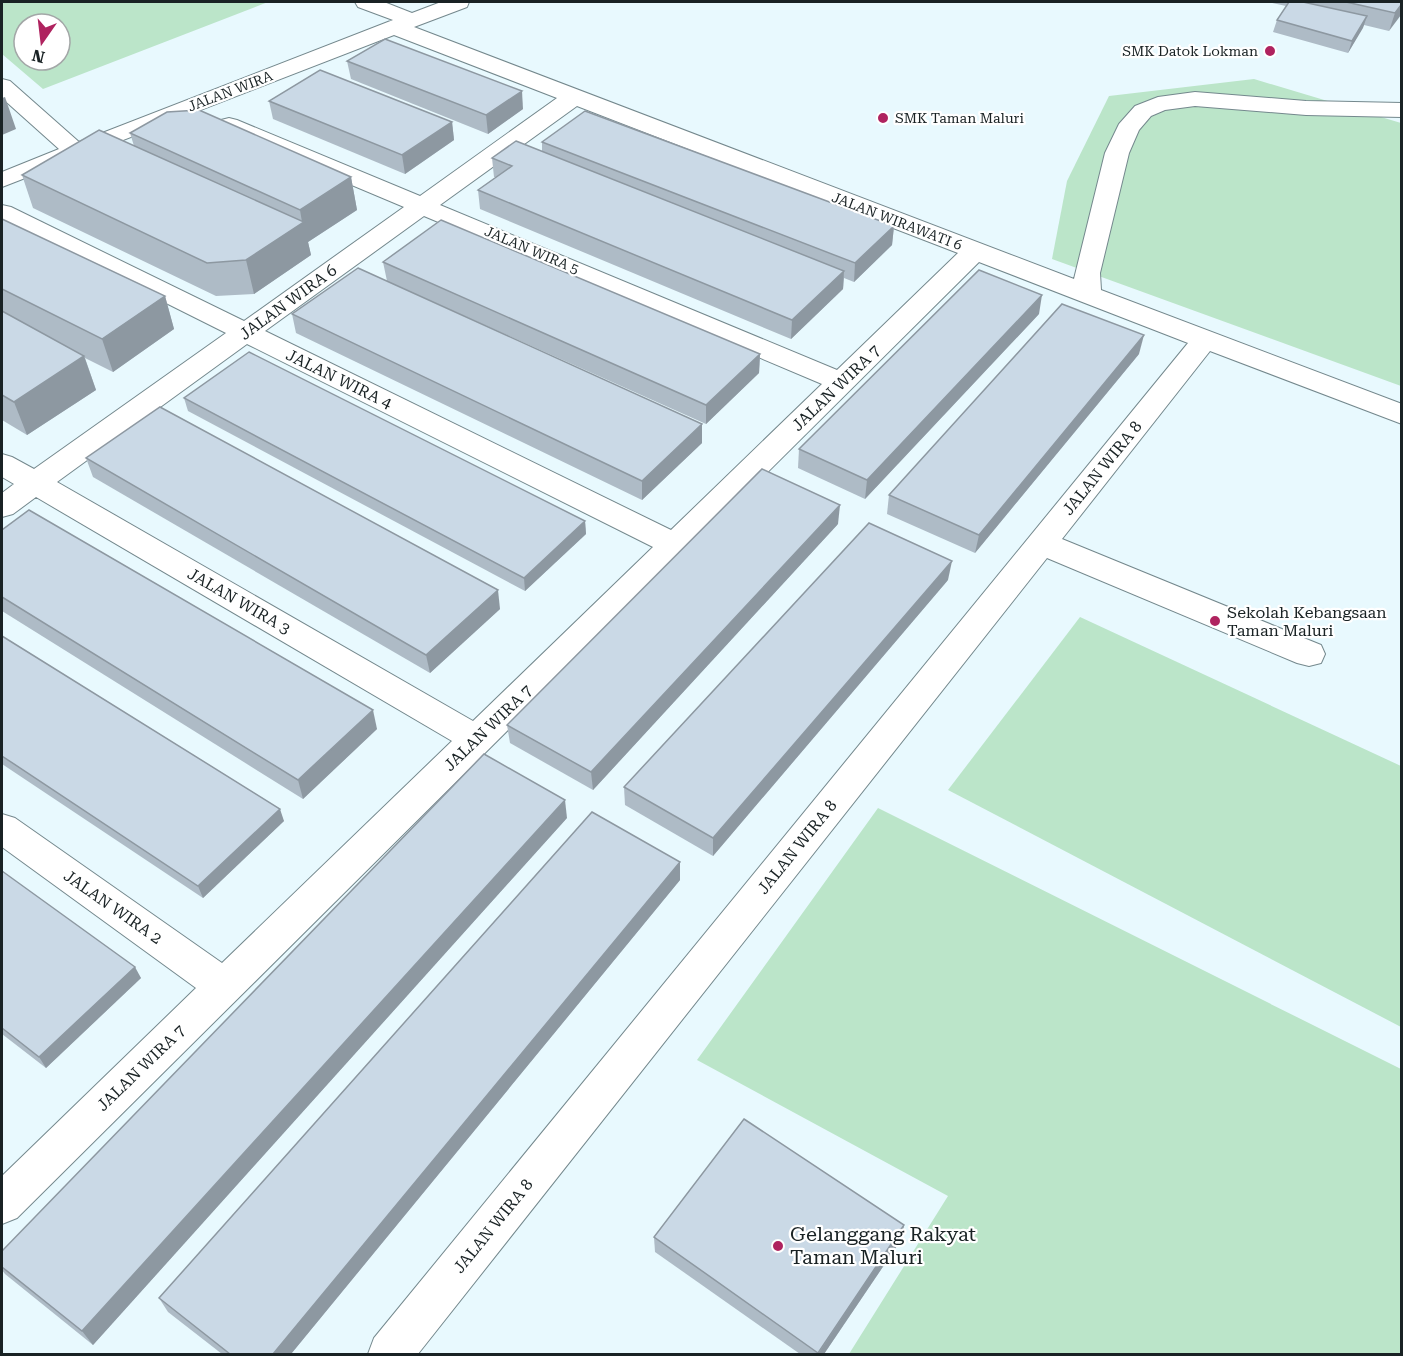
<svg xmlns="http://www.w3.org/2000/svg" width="1403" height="1356" font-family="'Roboto Serif',serif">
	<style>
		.green { fill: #bbe5c9; fill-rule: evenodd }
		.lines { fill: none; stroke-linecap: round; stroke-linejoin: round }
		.minor-casing { stroke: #74888d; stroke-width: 2 }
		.minor { fill: #fff; fill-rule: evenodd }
		.wall { fill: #aebbc6 }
		.shaded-wall { fill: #8d98a1 }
		.building { fill: #cad9e6; stroke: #8d98a1; stroke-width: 1.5 }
		.poi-dot { fill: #af235f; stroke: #fff; stroke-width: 2 }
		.labels { text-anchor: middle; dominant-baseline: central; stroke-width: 4.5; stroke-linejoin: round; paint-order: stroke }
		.far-poi-label { font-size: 14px; fill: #192224; stroke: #fff; text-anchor: end }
		.far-street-label { font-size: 14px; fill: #192224; stroke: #fff }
		.street-label { font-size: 16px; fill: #192224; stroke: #fff }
		.poi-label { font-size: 16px; fill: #192224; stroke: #fff; text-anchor: start }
		.near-poi-label { font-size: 20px; fill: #192224; stroke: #fff; text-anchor: start }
	</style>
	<rect width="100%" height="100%" fill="#e8f9fe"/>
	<g class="green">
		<path d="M2,2H268L43,89L2,54ZM24,24H60V60H24Z"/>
		<polygon points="1254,79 1401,123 1401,386 1052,259 1067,181 1109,96"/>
		<polygon points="1080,617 1401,766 1401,1027 948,790"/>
		<polygon points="878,808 1401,1069 1401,1354 849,1354 948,1196 697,1060"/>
	</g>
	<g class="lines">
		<defs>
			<path id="minor" d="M355,2H384L412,13L441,2H469L467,7L414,27L1074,279L1105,153L1119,124L1135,106L1158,97L1195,92L1306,101L1402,103V117L1306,115L1195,106L1165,110L1151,116L1139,130L1129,153L1100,273L1101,290L1402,404V424L1210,351L1062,539L1321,645L1325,654L1321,663L1309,666L1297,663L1047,558L418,1354H368L374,1338L1188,343L979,262L17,1218L2,1224V1176L196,988L2,847V814L15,818L222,963L452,741L36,497L13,514L2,517V493L14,484L2,477V454L12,457L34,469L226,333L2,221V205L11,207L244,321L404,207L221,130L217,125L221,120L229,118L237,120L420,196L557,98L394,35L2,187V172L59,149L2,98V79L10,81L79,142L393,20L358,7ZM577,106L958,253L837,370L440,205ZM424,216L822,384L671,530L265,331ZM247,344L653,547L473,721L57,482Z"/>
		</defs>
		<use href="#minor" class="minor-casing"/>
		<use href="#minor" class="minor"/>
	</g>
	<g class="wall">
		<polygon points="1268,2 1401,2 1389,31 1364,25 1348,53 1273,32 1277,20 1286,6"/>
		<polygon points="347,61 523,109 488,134 351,79"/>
		<polygon points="269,101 452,122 454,140 405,174 273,119"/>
		<polygon points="130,133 351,177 357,210 308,242 311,255 254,294 216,296 33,208 22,175 134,146"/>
		<polygon points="542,142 894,226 892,245 854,282 844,278 843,289 791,339 480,209 478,190 496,177 494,177 492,158 542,151"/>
		<polygon points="2,219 165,296 174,329 113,372 85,358 96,390 27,435 2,420"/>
		<polygon points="383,262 760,354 759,373 706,424 393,284 702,443 642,500 296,333 292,314 387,281"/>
		<polygon points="1039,314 865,499 798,468 799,449"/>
		<polygon points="1139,354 975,553 887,514 889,495"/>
		<polygon points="184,398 585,521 586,534 525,591 188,411"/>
		<polygon points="86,458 500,609 430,673 93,477"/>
		<polygon points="838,524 593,790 510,743 507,725"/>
		<polygon points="2,530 377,729 303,799 2,611"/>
		<polygon points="948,580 713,856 625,805 624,787"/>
		<polygon points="2,636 284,821 203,898 2,764"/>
		<polygon points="567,818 93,1345 5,1274 2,1270 2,1251"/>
		<polygon points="680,862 680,880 291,1354 222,1354 168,1312 159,1298"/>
		<polygon points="2,871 141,978 46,1068 2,1034"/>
		<polygon points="904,1225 901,1240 824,1354 800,1354 655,1252 654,1237"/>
	</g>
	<g class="shaded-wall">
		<polygon points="1401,5 1401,15 1389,31 1395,13"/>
		<polygon points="1367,16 1363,28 1348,53 1352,41"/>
		<polygon points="522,91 523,109 488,134 486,115"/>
		<polygon points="5,97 16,129 2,135 2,98"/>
		<polygon points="452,122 454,140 405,174 402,155"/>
		<polygon points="351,177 357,210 308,242 311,255 254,294 246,260 302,222 300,210"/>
		<polygon points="894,226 892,245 854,282 855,263"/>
		<polygon points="844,271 843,289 791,339 792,320"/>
		<polygon points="1042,295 1039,314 865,499 867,480"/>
		<polygon points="165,296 174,329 113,372 102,339"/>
		<polygon points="1144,335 1139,354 975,553 979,535"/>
		<polygon points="760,354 759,373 706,424 706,405"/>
		<polygon points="84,356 96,390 27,435 14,402"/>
		<polygon points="702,424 702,443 642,500 642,481"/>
		<polygon points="840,505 838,524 593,790 591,772"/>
		<polygon points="585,521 586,534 525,591 524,578"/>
		<polygon points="952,561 948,580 713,856 713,838"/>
		<polygon points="498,590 500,609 430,673 426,655"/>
		<polygon points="373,710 377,729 303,799 298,780"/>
		<polygon points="565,800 567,818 93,1345 82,1331"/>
		<polygon points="280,809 284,821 203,898 198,886"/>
		<polygon points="680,862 680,880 291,1354 273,1354"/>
		<polygon points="135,967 141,978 46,1068 39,1057"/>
		<polygon points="904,1225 901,1240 824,1354 818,1354"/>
	</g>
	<g class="building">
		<polygon points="1289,2 1303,2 1367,16 1352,41 1277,20"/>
		<polygon points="1346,2 1401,2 1401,5 1395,13"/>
		<polygon points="385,39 522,91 486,115 347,61"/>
		<polygon points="320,70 452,122 402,155 269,101"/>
		<polygon points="199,110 351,177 300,210 130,133 167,112"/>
		<polygon points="585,111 894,226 855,263 542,142"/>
		<polygon points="99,130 304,222 246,260 207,263 22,175"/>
		<polygon points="516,141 844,271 792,320 478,190 512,166 492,158"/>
		<polygon points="2,219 165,296 102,339 2,289"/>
		<polygon points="441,220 760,354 706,405 383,262"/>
		<polygon points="358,268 702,424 642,481 292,314"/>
		<polygon points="979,270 1042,295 867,480 799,449"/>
		<polygon points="1062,304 1144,335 979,535 889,495"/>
		<polygon points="2,311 84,356 14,402 2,395"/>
		<polygon points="249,352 585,521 524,578 184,398"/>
		<polygon points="160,407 498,590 426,655 86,458"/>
		<polygon points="762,469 840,505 591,772 507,725"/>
		<polygon points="29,510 373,710 298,780 2,597 2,530"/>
		<polygon points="869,523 952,561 713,838 624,787"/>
		<polygon points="2,636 280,809 198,886 2,756"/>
		<polygon points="484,754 565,800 82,1331 2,1267 2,1251"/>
		<polygon points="592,812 680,862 273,1354 230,1354 159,1298"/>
		<polygon points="2,871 135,967 39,1057 2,1028"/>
		<polygon points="744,1119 904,1225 818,1353 654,1237"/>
	</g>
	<g class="poi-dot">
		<circle cx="1270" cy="51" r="6"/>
		<circle cx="883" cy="118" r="6"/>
		<circle cx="1215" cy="621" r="6"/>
		<circle cx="778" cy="1246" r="6"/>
	</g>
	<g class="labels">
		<g class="far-poi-label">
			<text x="1258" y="51">SMK Datok Lokman</text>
			<text x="895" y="118" text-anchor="start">SMK Taman Maluri</text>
		</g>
		<g class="far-street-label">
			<text transform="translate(230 91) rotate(-21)">JALAN WIRA</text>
			<text transform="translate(897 221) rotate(21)">JALAN WIRAWATI 6</text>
			<text transform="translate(532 250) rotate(23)">JALAN WIRA 5</text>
		</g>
		<g class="street-label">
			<text transform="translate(288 302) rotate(-36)">JALAN WIRA 6</text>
			<text transform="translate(339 379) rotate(26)">JALAN WIRA 4</text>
			<text transform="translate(836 388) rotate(-44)">JALAN WIRA 7</text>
			<text transform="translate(1102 468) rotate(-51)">JALAN WIRA 8</text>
			<text transform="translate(239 601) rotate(30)">JALAN WIRA 3</text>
			<text transform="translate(488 728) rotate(-44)">JALAN WIRA 7</text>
			<text transform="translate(797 847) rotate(-51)">JALAN WIRA 8</text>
			<text transform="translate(113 907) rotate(35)">JALAN WIRA 2</text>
			<text transform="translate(141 1068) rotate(-44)">JALAN WIRA 7</text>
			<text transform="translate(493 1226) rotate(-51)">JALAN WIRA 8</text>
		</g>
		<g class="poi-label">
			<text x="1227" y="612">Sekolah Kebangsaan<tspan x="1227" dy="18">Taman Maluri</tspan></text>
		</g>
		<g class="near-poi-label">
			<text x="790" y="1234">Gelanggang Rakyat<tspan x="790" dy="23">Taman Maluri</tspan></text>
		</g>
	</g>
	<rect width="1403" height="1356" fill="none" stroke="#192224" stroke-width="6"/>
	<g transform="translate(42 42) rotate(194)"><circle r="28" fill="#ffffff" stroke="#a3a7a7" stroke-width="1.5"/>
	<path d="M0-4.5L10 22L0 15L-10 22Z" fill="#af235f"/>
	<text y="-9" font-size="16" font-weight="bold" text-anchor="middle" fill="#192224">N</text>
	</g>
</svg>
